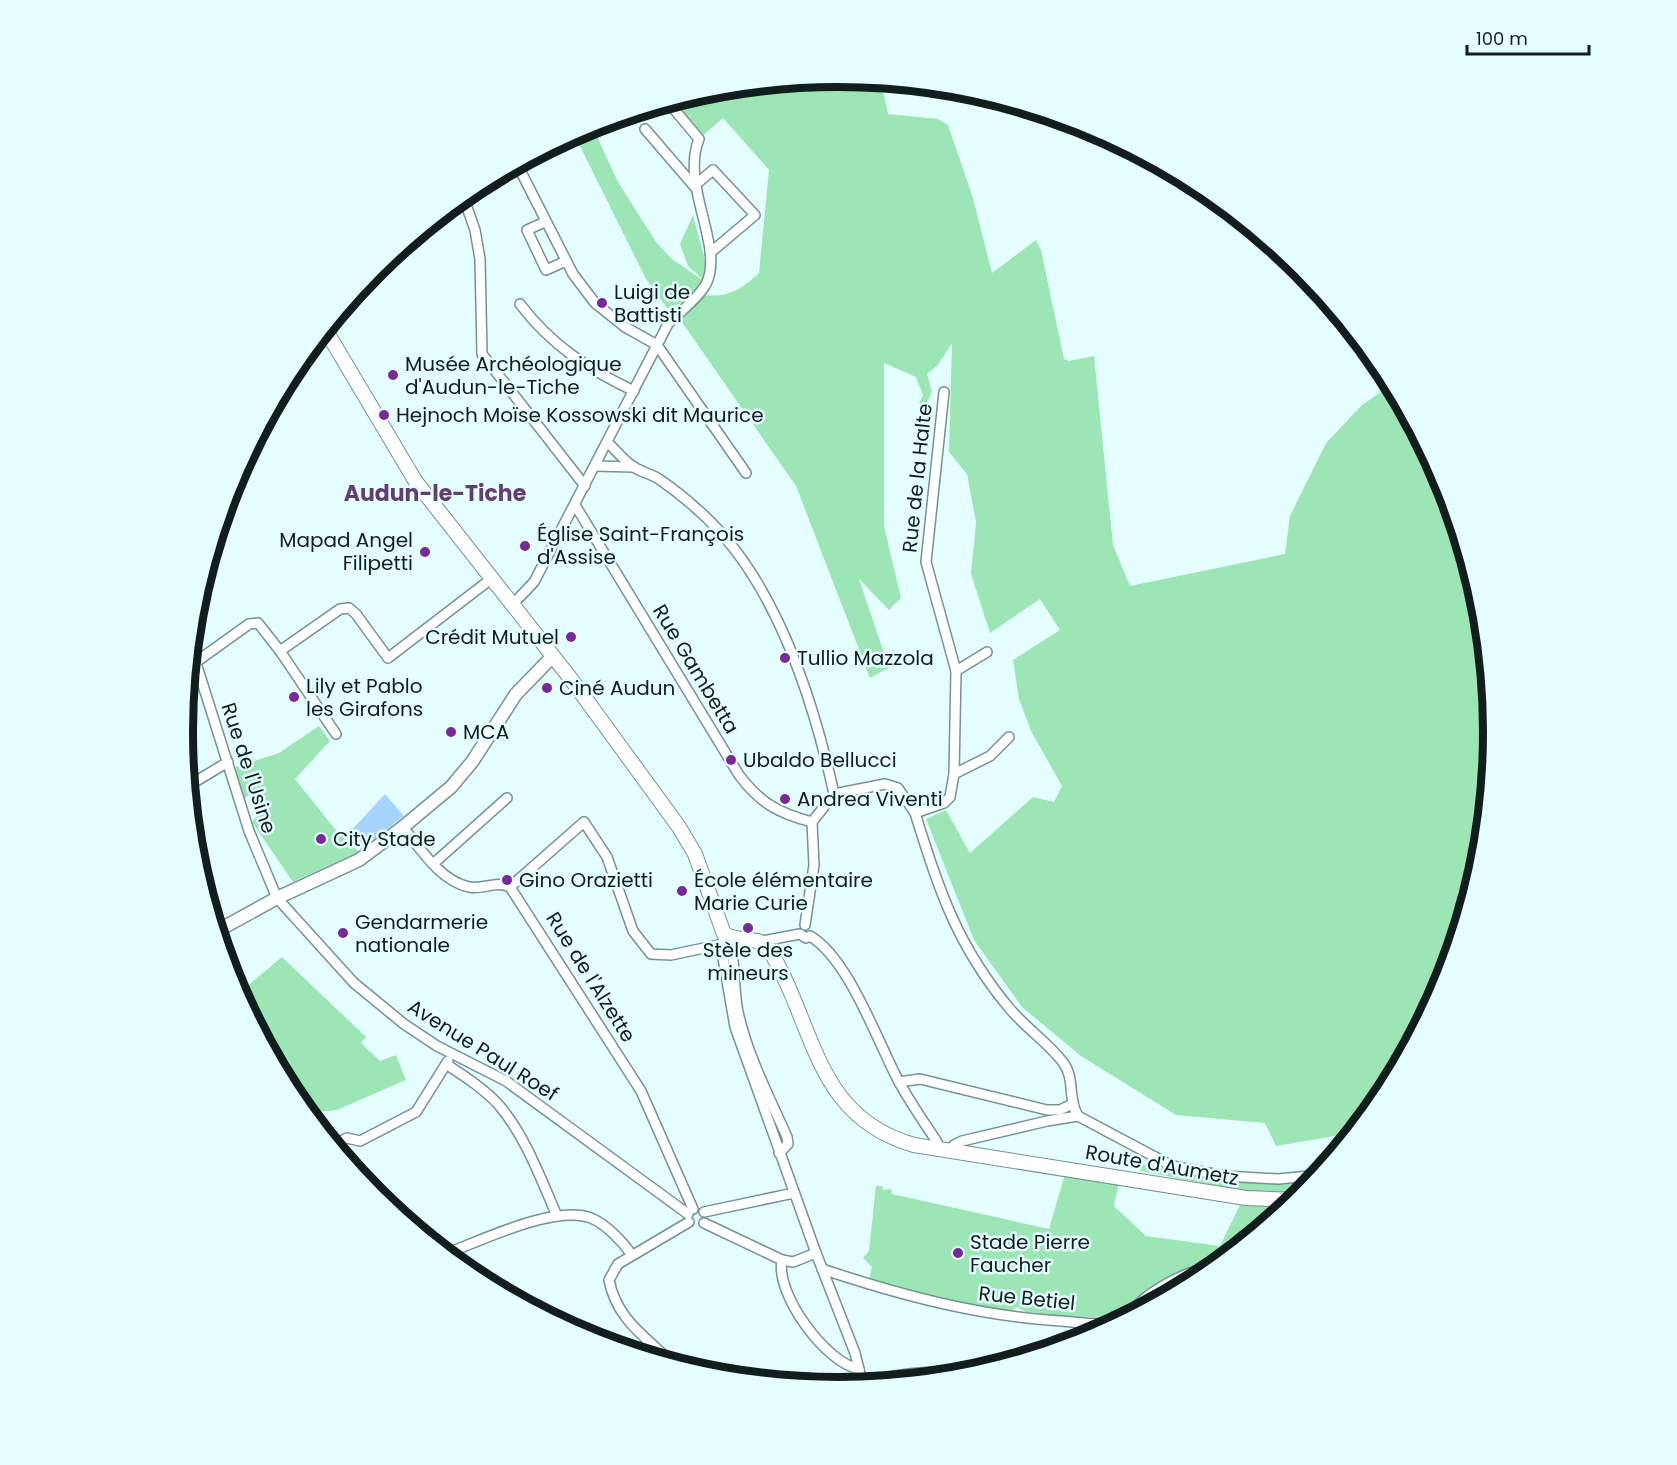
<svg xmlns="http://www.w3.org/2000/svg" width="1677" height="1465" font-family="Poppins,sans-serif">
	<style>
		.green { fill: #9be6b4 }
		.water { fill: #a7d4fc }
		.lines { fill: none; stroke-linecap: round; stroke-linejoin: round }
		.minor-casing { stroke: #769294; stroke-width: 12 }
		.secondary-casing { stroke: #769294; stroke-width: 15 }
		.primary-casing { stroke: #769294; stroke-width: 16 }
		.minor { stroke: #fff; stroke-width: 9 }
		.secondary { stroke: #fff; stroke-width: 12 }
		.primary { stroke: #fff; stroke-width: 14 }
		.poi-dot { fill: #792898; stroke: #e5feff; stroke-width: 2 }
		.labels { text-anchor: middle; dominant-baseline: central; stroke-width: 5; stroke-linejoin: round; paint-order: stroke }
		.poi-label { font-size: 20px; fill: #121d1e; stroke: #e5feff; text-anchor: start }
		.street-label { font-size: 20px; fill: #121d1e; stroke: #e5feff }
		.quarter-label { font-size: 22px; font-weight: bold; fill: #633c74; stroke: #e5feff }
		.rim { fill: none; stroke: #121d1e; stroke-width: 8 }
	</style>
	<rect width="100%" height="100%" fill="#e5feff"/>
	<g class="green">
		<path d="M839,77L881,81L888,114L938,119L948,125L973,198L992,273L1036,240L1041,250L1064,359L1069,361L1094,356L1113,545L1130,586L1285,554L1290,516L1326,443L1362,405L1393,384L1445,482L1482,605L1494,733L1482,861L1444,984L1384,1097L1351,1137L1341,1135L1276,1146L1265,1123L1176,1115L1081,1056L1022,1007L974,940L926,819L946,810L970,853L1033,797L1054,802L1062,786L1031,731L1019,699L1013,660L1060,630L1040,599L990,633L971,574L976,522L967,474L949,452L952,343L938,365L927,374L932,391L927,404H919L923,395L916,377L884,363V526L901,598L889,610L859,579L889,668L870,678L796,486L679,318L705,295C728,298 742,289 759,273L769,170L723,118L699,139L668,102L711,89Z"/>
		<path d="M608,120L593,128L618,182L656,242L672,259L704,281C695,294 683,305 667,308L646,279L574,134Z"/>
		<polygon points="693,215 705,260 705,281 688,266 680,244"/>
		<polygon points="319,726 330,741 295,779 335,829 359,852 293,882 252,822 263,809 249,795 244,799 235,767 279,753"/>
		<polygon points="282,957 366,1037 361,1043 380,1061 396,1055 406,1080 337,1110 306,1113 293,1097 238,994"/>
		<path d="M1142,1164L1224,1180L1317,1178C1291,1211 1246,1250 1207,1267L1215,1268L1203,1278L1110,1328L1111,1322L1189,1273L1188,1269C1161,1279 1143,1298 1119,1311C1098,1323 1051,1314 1026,1312L1017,1307L1011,1311C962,1304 915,1295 869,1279L872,1267L863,1258L869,1251L876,1186H882L883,1190L891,1189L892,1194L1049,1229L1065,1174L1119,1183L1114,1206L1146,1236L1220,1246L1240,1205L1243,1191L1140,1171Z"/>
	</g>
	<polygon class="water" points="385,794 404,816 361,849 348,834"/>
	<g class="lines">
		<defs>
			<g id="minor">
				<polyline points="645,129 694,186 713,170 755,215 710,253"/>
				<polyline points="517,164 573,274 595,303 625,327 657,345 746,473"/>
				<polyline points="463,196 475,230 480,259 482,354 585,486"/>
				<polyline points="545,222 527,230 546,270 566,261"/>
				<polyline points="365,280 368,286"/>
				<path d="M520,304C551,345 588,369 634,391"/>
				<path d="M607,442C616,450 624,461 634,467C641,472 651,474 659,479C672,488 686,499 698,510C775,577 813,698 834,794"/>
				<polyline points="595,466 634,467"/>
				<path d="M575,505L739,775C760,803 778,813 812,822"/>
				<path d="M512,605L534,582L668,324C680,311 698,299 706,284C725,247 680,186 699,139L668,102"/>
				<polyline points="191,647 249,831 277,898 354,983 404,1024 437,1046 506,1081 688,1214"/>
				<polyline points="280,651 336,734"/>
				<polyline points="196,662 249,624 258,623 280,651 340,609 349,608 356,614 388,658 491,579"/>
				<polyline points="956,671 987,652"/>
				<polyline points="954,774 990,756 1009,737"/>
				<polyline points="188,786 228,762"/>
				<path d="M915,813C939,890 957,946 1010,1009C1026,1028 1047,1042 1062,1061C1076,1078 1067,1099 1078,1116L1172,1166L1224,1176L1278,1179L1320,1175"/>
				<path d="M403,827C420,848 440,881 469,887C484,890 496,880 510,887L641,1091L693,1209"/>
				<polyline points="433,864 507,798"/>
				<polyline points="510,887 584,822 607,857 633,931 651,954 671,955 723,944"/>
				<polyline points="805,925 814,865 812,822 834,794 885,784 898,788 915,813 944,803 950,797 954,774 956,671 926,562 944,392"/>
				<polyline points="724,934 723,958 735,1027 816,1253 855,1353 862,1382"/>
				<path d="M762,941L800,934L806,938L810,936C848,958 877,1040 898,1080C909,1101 924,1122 937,1142L936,1148"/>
				<path d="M724,953L732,952C735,972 734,992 738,1012C748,1057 769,1096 787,1137L788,1144L779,1153"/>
				<path d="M446,1064C464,1076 483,1088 498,1104C525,1135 541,1179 557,1216"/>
				<polyline points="899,1082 920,1079 1047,1110 1060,1110 1072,1104"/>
				<polyline points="333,1145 347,1138 360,1141 416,1112 448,1061"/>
				<polyline points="952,1150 954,1145 962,1141 1047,1121 1078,1116"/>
				<polyline points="704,1212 794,1193"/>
				<polyline points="704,1223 782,1260 793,1262 816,1253"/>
				<path d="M445,1254C481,1241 555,1204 591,1218C606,1224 623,1242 632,1255"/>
				<path d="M782,1260C775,1294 826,1363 859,1369"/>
				<path d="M822,1269C900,1295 978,1316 1061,1321C1077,1322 1096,1326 1111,1322C1127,1317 1139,1302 1152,1293C1171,1280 1196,1269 1219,1265"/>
				<polyline points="636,1353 649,1342"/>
				<path d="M674,1365C647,1337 617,1321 609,1280L618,1264L689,1222"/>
				<path d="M844,1388C890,1372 940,1371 988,1369"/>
			</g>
			<polyline id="secondary" points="217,931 277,898 359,860 403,827 451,787 472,762 516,694 553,656"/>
			<path id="primary" d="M325,329L416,482L571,679L679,827L695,854L724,934C737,942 756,936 767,946C816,1023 812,1116 914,1145L1246,1198L1298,1200"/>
		</defs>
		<use href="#minor" class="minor-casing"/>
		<use href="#secondary" class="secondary-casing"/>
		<use href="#primary" class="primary-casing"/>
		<use href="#minor" class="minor"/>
		<use href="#secondary" class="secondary"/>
		<use href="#primary" class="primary"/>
	</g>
	<g class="poi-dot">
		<circle cx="602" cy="303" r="6"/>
		<circle cx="393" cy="375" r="6"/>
		<circle cx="384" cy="415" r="6"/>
		<circle cx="525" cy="546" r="6"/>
		<circle cx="425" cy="552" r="6"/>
		<circle cx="571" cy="637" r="6"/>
		<circle cx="785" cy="658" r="6"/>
		<circle cx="547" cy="688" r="6"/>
		<circle cx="294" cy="697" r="6"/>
		<circle cx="451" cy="732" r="6"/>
		<circle cx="731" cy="760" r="6"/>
		<circle cx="785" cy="799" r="6"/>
		<circle cx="321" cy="839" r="6"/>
		<circle cx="507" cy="880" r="6"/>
		<circle cx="682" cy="891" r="6"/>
		<circle cx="748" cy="928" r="6"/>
		<circle cx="343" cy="933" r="6"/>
		<circle cx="958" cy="1253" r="6"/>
	</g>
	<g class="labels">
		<g class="poi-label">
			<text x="614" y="292">Luigi de<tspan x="614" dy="23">Battisti</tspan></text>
			<text x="405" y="364">Musée Archéologique<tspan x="405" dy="23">d'Audun-le-Tiche</tspan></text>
			<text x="396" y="415">Hejnoch Moïse Kossowski dit Maurice</text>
			<text x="537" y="534">Église Saint-François<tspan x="537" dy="23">d'Assise</tspan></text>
			<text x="413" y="540" text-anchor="end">Mapad Angel<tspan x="413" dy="23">Filipetti</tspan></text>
			<text x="559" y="637" text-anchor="end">Crédit Mutuel</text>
			<text x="797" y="658">Tullio Mazzola</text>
			<text x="306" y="686">Lily et Pablo<tspan x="306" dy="23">les Girafons</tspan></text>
			<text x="559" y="688">Ciné Audun</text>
			<text x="463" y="732">MCA</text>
			<text x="743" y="760">Ubaldo Bellucci</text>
			<text x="797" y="799">Andrea Viventi</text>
			<text x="333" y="839">City Stade</text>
			<text x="519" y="880">Gino Orazietti</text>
			<text x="694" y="880">École élémentaire<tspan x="694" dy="23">Marie Curie</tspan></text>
			<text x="355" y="922">Gendarmerie<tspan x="355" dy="23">nationale</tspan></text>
			<text x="748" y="950" text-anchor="middle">Stèle des<tspan x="748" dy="23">mineurs</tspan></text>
			<text x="970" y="1242">Stade Pierre<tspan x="970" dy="23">Faucher</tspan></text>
		</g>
		<g class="street-label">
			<text transform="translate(917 478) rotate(-84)">Rue de la Halte</text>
			<text transform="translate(696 669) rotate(59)">Rue Gambetta</text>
			<text transform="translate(249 768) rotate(72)">Rue de l'Usine</text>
			<text transform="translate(591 977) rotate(58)">Rue de l'Alzette</text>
			<text transform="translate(483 1050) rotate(32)">Avenue Paul Roef</text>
			<text transform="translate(1162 1165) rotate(10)">Route d'Aumetz</text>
			<text transform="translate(1027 1298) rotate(6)">Rue Betiel</text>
		</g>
		<g class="quarter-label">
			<text x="435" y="493">Audun-le-Tiche</text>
		</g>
	</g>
	<path d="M0 0H1677V1465H0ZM193 732a645 645 0 1 1 1290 0a645 645 0 1 1-1290 0Z" fill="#e5feff" fill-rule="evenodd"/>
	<path class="rim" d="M193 732a645 645 0 1 1 1290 0a645 645 0 1 1-1290 0Z"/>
	<path d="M1467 45v9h122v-9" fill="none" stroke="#121d1e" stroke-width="3"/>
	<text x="1476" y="45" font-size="18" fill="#121d1e" stroke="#e5feff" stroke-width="4.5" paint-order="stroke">100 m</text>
</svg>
